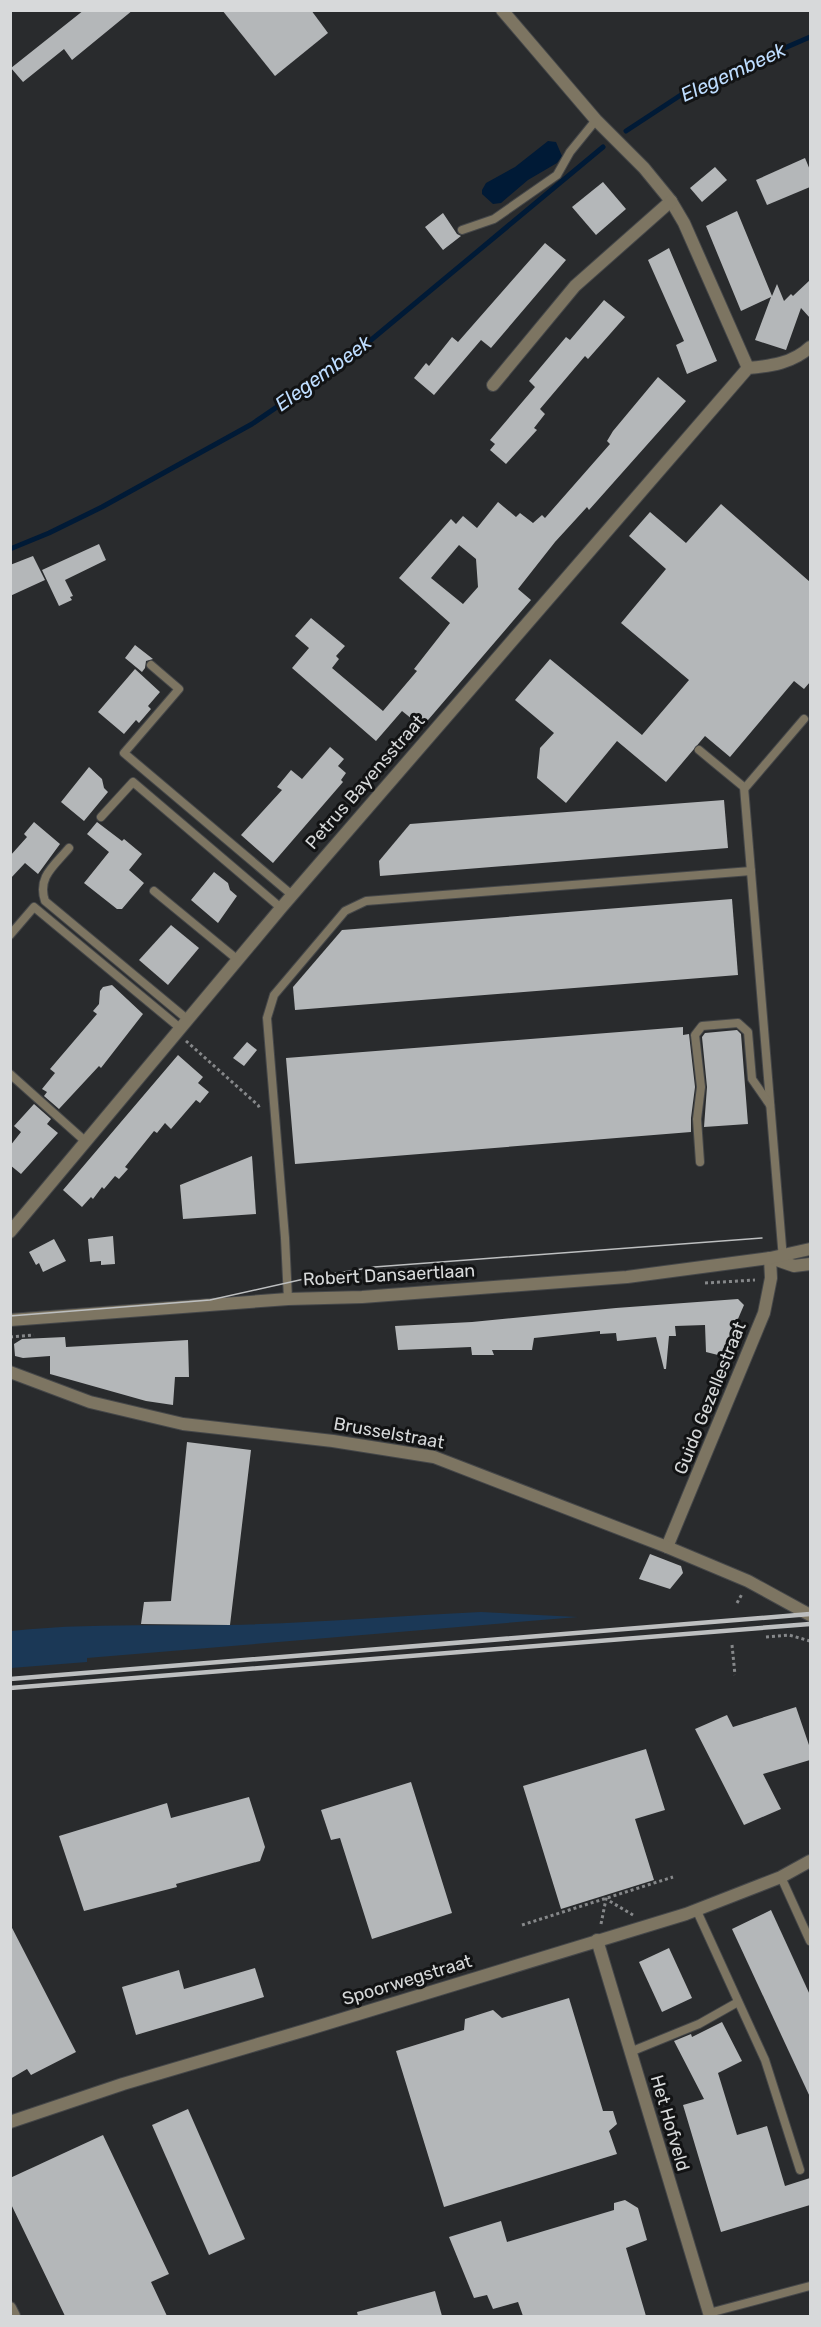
<svg xmlns="http://www.w3.org/2000/svg" width="821" height="2327" font-family="Rubik,sans-serif">
	<style>
		.green { fill: #1b3856 }
		.water { fill: #001a36 }
		.lines { fill: none; stroke-linecap: round; stroke-linejoin: round }
		.stream { stroke: #001a36; stroke-width: 5 }
		.building { fill: #b4b7b9; fill-rule: evenodd }
		.service-casing { stroke: #454749; stroke-width: 10 }
		.minor-casing { stroke: #454749; stroke-width: 14 }
		.tertiary-casing { stroke: #454749; stroke-width: 14 }
		.path { stroke: #86888a; stroke-width: 3; stroke-dasharray: 3 3; stroke-linecap: butt }
		.service { stroke: #7d7562; stroke-width: 8 }
		.minor { stroke: #7d7562; stroke-width: 12 }
		.tertiary { stroke: #7d7562; stroke-width: 12 }
		.tram { stroke: #bdbfc0; stroke-width: 1.5 }
		.rail { stroke: #bdbfc0; stroke-width: 4.5 }
		.labels { text-anchor: middle; dominant-baseline: central; stroke-width: 6; stroke-linejoin: round; paint-order: stroke }
		.street-label { font-size: 18px; fill: #d7d9da; stroke: #121314 }
		.water-label { font-size: 20px; font-style: italic; fill: #beddff; stroke: #121314 }
	</style>
	<rect width="100%" height="100%" fill="#292b2d"/>
	<path class="green" d="M481,1612L578,1617L87,1658V1662L11,1668V1631C84,1623 156,1626 230,1625C313,1623 397,1616 481,1612Z"/>
	<polygon class="water" points="548,141 556,142 562,156 557,163 528,180 501,203 493,204 482,194 482,190 486,183 515,167"/>
	<g class="lines">
		<g class="stream">
			<polyline points="626,131 690,89 810,37"/>
			<polyline points="10,549 49,533 102,507 252,424 353,355 603,147"/>
		</g>
	</g>
	<g class="building">
		<polygon points="84,10 133,10 72,60 64,49 23,82 11,68"/>
		<polygon points="222,10 311,10 328,33 275,76"/>
		<polygon points="805,158 810,170 810,187 767,205 756,180"/>
		<polygon points="715,167 727,180 702,202 690,188"/>
		<polygon points="603,182 626,209 596,235 572,207"/>
		<polygon points="737,211 772,296 777,284 784,301 791,294 793,296 810,280 810,318 801,308 786,350 755,340 771,297 741,311 706,226"/>
		<polygon points="443,213 457,234 461,236 443,250 425,227"/>
		<polygon points="545,243 566,260 491,348 481,340 434,395 414,378 426,363 429,366 452,337 458,342"/>
		<polygon points="669,248 717,361 687,374 676,345 684,341 648,260"/>
		<polygon points="604,300 625,317 588,359 585,356 540,409 545,414 534,428 537,430 506,464 490,450 495,444 490,440 535,387 529,381 566,337 570,340"/>
		<path d="M658,377L686,401L589,510L587,507L555,542L518,589L531,600L422,727L402,711L376,741L292,668L309,648L295,636L311,618L345,646L336,656L339,659L332,668L383,711L417,671L414,669L450,623L399,578L451,519L456,524L463,516L477,528L498,502L516,517L520,513L533,523L542,515L545,518L610,444L607,441L613,431ZM459,545L476,559L478,587L463,604L431,578Z"/>
		<polygon points="721,504 810,582 810,682 804,689 794,681 730,757 705,736 666,782 617,741 566,803 537,778 540,748 554,733 515,700 550,659 642,735 689,680 621,623 666,569 629,536 650,512 686,543"/>
		<polygon points="99,544 106,560 65,580 73,596 70,597 72,600 59,606 42,570"/>
		<polygon points="33,556 45,580 10,596 10,565"/>
		<polygon points="135,645 153,659 146,661 145,668 142,672 125,658"/>
		<polygon points="135,669 160,692 148,706 151,709 139,723 136,720 124,734 98,712"/>
		<polygon points="330,747 344,759 338,766 346,773 341,780 343,782 273,863 241,835 282,790 277,787 291,770 302,779"/>
		<polygon points="89,767 102,779 104,788 108,792 84,821 61,802"/>
		<polygon points="724,800 728,848 380,876 379,861 410,824"/>
		<polygon points="34,822 60,844 38,874 25,863 10,879 10,856 27,837 24,834"/>
		<polygon points="97,822 122,841 124,839 142,854 129,870 144,883 122,909 117,909 84,883 109,852 87,834"/>
		<polygon points="214,872 228,883 230,890 237,896 218,923 191,900"/>
		<polygon points="732,899 738,975 295,1010 293,987 342,930"/>
		<polygon points="171,925 199,948 168,985 139,960"/>
		<polygon points="112,985 143,1014 101,1068 99,1066 59,1109 44,1096 47,1092 42,1089 55,1073 50,1069 97,1014 93,1011 99,1004 100,991 103,987"/>
		<polygon points="683,1027 683,1035 689,1034 695,1087 691,1118 691,1132 295,1164 286,1058"/>
		<polygon points="737,1030 741,1034 748,1124 704,1127 707,1087 702,1037 705,1033"/>
		<polygon points="247,1042 257,1050 244,1066 233,1058"/>
		<polygon points="178,1055 203,1077 198,1083 209,1092 200,1103 196,1100 171,1129 165,1123 157,1133 154,1131 125,1167 128,1169 119,1179 115,1176 104,1189 102,1187 93,1199 91,1197 82,1207 63,1190"/>
		<polygon points="34,1104 51,1119 47,1124 58,1133 21,1174 10,1165 10,1146 21,1132 14,1126"/>
		<polygon points="252,1156 256,1214 183,1219 180,1185"/>
		<polygon points="113,1236 115,1264 101,1265 101,1261 90,1262 88,1239"/>
		<polygon points="54,1239 66,1261 43,1272 39,1263 36,1265 29,1252"/>
		<polygon points="738,1299 744,1305 722,1356 706,1352 705,1325 675,1326 676,1336 669,1336 666,1369 664,1369 656,1337 617,1341 616,1333 600,1334 600,1331 534,1338 532,1350 492,1350 494,1355 472,1355 471,1347 398,1350 395,1326 472,1322 616,1308"/>
		<polygon points="65,1337 66,1347 188,1340 189,1377 175,1377 173,1405 146,1401 50,1374 50,1356 23,1358 15,1356 14,1344 22,1339"/>
		<polygon points="187,1442 251,1450 230,1625 141,1624 144,1602 171,1601"/>
		<polygon points="650,1554 681,1566 683,1573 670,1589 639,1579"/>
		<polygon points="796,1707 810,1748 810,1760 763,1774 781,1809 744,1825 695,1729 727,1715 733,1727"/>
		<polygon points="646,1749 665,1810 635,1819 654,1880 561,1909 523,1786"/>
		<polygon points="411,1782 452,1913 372,1939 340,1838 331,1840 321,1810"/>
		<polygon points="249,1797 265,1847 260,1861 176,1884 177,1887 84,1911 59,1836 167,1803 171,1818"/>
		<polygon points="771,1910 810,1995 810,2097 732,1929"/>
		<polygon points="10,1924 76,2052 31,2075 27,2069 10,2079"/>
		<polygon points="669,1948 692,1998 662,2012 639,1962"/>
		<polygon points="255,1968 264,1997 136,2035 122,1987 179,1970 184,1989"/>
		<polygon points="569,1998 603,2111 613,2111 617,2124 609,2131 617,2154 444,2207 396,2051 464,2030 465,2019 493,2010 502,2018"/>
		<polygon points="722,2022 742,2061 718,2073 737,2135 767,2126 785,2186 810,2178 810,2205 721,2232 683,2105 704,2099 674,2041 691,2034 692,2037"/>
		<polygon points="188,2109 245,2239 209,2255 152,2125"/>
		<polygon points="103,2135 169,2274 151,2282 167,2316 65,2316 10,2202 10,2178"/>
		<polygon points="625,2200 638,2208 647,2240 626,2248 646,2316 523,2316 518,2302 493,2309 487,2295 474,2298 449,2237 501,2221 507,2242 614,2210 614,2203"/>
		<polygon points="435,2291 442,2316 358,2316 357,2312"/>
	</g>
	<g class="lines">
		<defs>
			<g id="service">
				<polyline points="462,230 494,219 557,175 570,152 596,120"/>
				<polyline points="151,665 179,689 124,753 292,895"/>
				<polyline points="699,750 745,788 804,719"/>
				<polyline points="744,787 783,1259"/>
				<polyline points="101,817 133,782 281,908"/>
				<path d="M69,848C54,866 37,877 45,901L187,1019"/>
				<polyline points="154,891 238,960"/>
				<polyline points="10,935 34,907 180,1028"/>
				<polyline points="10,1074 85,1141"/>
				<polyline points="700,1162 697,1119 701,1087 695,1035 702,1026 738,1023 748,1032 752,1079 770,1105"/>
				<polyline points="288,1299 285,1238 267,1018 274,995 345,911 366,901 751,871"/>
				<polyline points="781,1877 810,1941"/>
				<polyline points="696,1909 765,2060 800,2170"/>
				<polyline points="630,2052 699,2024 738,2002"/>
				<polyline points="709,2313 810,2286"/>
			</g>
			<g id="minor">
				<polyline points="502,10 596,120 644,168 671,201 684,223 748,368"/>
				<polyline points="493,385 575,286 671,201"/>
				<path d="M10,1232L281,908L748,368C771,366 793,363 810,347"/>
				<polyline points="667,1547 764,1313 771,1278 770,1258"/>
				<polyline points="597,1940 710,2316"/>
				<polyline points="10,2122 123,2084 306,2030 686,1914 781,1877 810,1861"/>
				<polyline points="10,2308 14,2316"/>
			</g>
			<g id="tertiary">
				<polyline points="771,1258 794,1266 810,1264"/>
				<polyline points="10,1320 288,1299 362,1297 627,1277 770,1258 810,1249"/>
				<polyline points="10,1372 90,1402 183,1424 333,1441 434,1457 667,1547 748,1581 810,1615"/>
			</g>
		</defs>
		<use href="#service" class="service-casing"/>
		<use href="#minor" class="minor-casing"/>
		<use href="#tertiary" class="tertiary-casing"/>
		<g class="path">
			<polyline points="186,1041 258,1105 260,1109"/>
			<polyline points="705,1283 755,1280"/>
			<polyline points="10,1337 34,1335"/>
			<polyline points="737,1603 742,1594"/>
			<polyline points="766,1637 789,1635 810,1641"/>
			<polyline points="732,1645 735,1675"/>
			<polyline points="601,1924 606,1899 633,1915"/>
			<polyline points="522,1925 673,1877"/>
		</g>
		<use href="#service" class="service"/>
		<use href="#minor" class="minor"/>
		<use href="#tertiary" class="tertiary"/>
		<polyline class="tram" points="10,1316 210,1300 313,1277 374,1267 762,1238"/>
		<g class="rail">
			<polyline points="10,1679 810,1614"/>
			<polyline points="10,1688 810,1624"/>
		</g>
	</g>
	<g class="labels">
		<g class="street-label">
			<text transform="translate(365 782) rotate(-49)">Petrus Bayensstraat</text>
			<text transform="translate(389 1275) rotate(-3)">Robert Dansaertlaan</text>
			<text transform="translate(710 1398) rotate(-68)">Guido Gezellestraat</text>
			<text transform="translate(389 1433) rotate(10)">Brusselstraat</text>
			<text transform="translate(407 1980) rotate(-17)">Spoorwegstraat</text>
			<text transform="translate(670 2123) rotate(74)">Het Hofveld</text>
		</g>
		<g class="water-label">
			<text transform="translate(733 72) rotate(-25)">Elegembeek</text>
			<text transform="translate(323 373) rotate(-36)">Elegembeek</text>
		</g>
	</g>
	<rect width="821" height="2327" fill="none" stroke="#d7d9da" stroke-width="24"/>
</svg>
